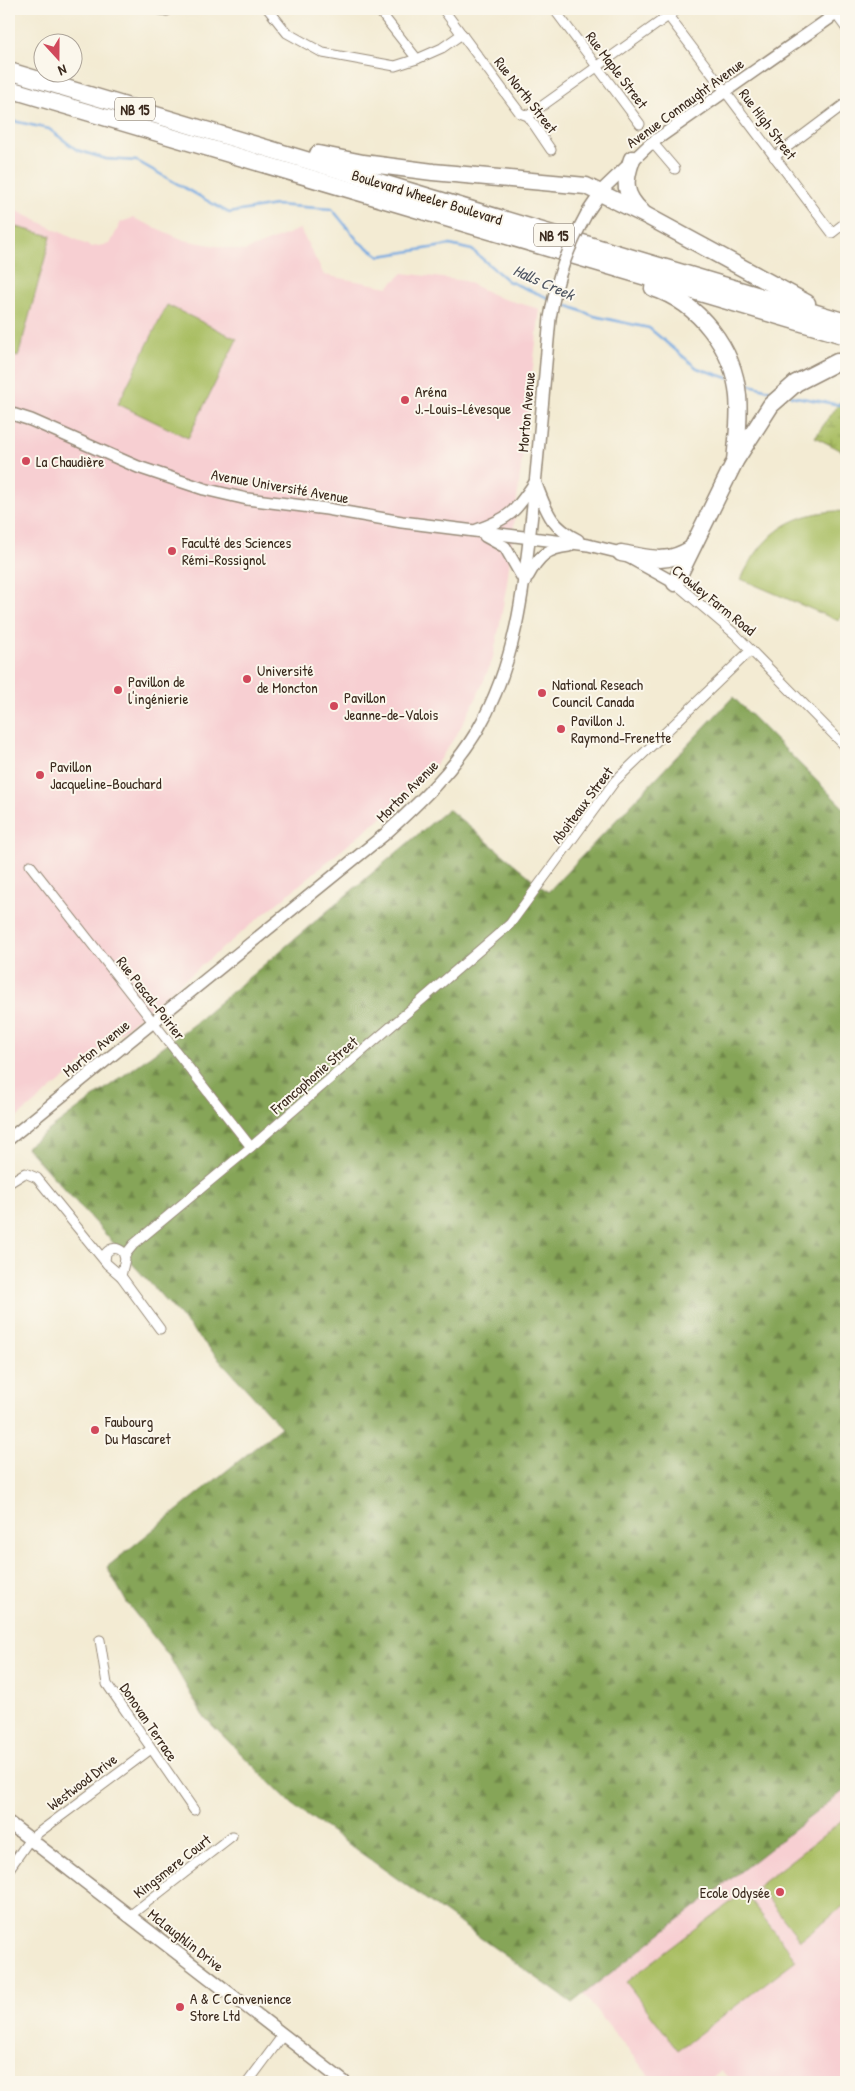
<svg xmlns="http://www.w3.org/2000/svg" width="855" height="2091" font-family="'Patrick Hand',sans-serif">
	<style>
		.built { fill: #f7cfd2 }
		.green { fill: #a9be62; stroke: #727440 }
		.forest { fill: url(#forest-firs); stroke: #60683b }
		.wetland { fill: url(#wetland-marsh); stroke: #727440 }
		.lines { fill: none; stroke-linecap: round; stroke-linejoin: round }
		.stream { stroke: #75a9e1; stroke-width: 2.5 }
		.minor-casing { stroke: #978a78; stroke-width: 11 }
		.tertiary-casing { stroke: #978a78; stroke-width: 14 }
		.secondary-casing { stroke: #978a78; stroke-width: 15 }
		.motorway-casing { stroke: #978a78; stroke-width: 19 }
		.minor { stroke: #fff; stroke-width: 9 }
		.tertiary { stroke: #fff; stroke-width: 11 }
		.secondary { stroke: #fff; stroke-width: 12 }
		.motorway { stroke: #fff; stroke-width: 16 }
		.tertiary-bridge-casing { stroke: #978a78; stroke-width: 14; stroke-linecap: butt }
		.tertiary-bridge { stroke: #fff; stroke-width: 11 }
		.poi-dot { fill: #d1495b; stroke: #fbf7ec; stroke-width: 2 }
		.labels { text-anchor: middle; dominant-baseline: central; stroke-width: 4; stroke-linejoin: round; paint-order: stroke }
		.shield { fill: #fbf7ec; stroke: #75685c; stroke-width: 1 }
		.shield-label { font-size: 14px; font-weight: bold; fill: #3b2a1e }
		.street-label { font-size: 15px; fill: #3b2a1e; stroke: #fbf7ec }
		.poi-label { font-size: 15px; fill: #3b2a1e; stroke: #fbf7ec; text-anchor: start }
		.water-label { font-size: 16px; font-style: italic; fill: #4f5662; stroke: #fbf7ec }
	</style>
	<defs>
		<pattern id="forest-firs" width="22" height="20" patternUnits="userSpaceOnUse" patternTransform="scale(1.25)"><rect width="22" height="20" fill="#86a558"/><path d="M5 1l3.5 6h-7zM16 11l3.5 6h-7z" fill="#6f8748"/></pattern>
		<pattern id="wetland-marsh" width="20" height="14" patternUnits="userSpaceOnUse" patternTransform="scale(1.25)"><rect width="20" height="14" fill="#a9be62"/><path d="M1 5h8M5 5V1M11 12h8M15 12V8" fill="none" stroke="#8b9b50"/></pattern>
	</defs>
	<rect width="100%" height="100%" fill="#fbf7ec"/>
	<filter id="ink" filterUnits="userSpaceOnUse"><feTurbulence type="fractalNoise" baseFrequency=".02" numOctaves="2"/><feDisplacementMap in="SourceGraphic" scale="10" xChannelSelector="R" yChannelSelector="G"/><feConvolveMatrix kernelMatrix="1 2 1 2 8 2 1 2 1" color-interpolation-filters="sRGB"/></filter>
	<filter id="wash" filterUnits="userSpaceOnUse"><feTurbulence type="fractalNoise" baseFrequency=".0096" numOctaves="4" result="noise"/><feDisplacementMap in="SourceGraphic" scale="20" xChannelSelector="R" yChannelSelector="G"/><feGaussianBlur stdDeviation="1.12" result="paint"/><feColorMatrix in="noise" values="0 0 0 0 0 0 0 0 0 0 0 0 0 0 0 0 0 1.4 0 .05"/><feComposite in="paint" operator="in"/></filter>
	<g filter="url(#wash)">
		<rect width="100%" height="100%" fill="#f3ebd3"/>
		<g class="built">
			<polygon points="9,207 91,247 110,244 121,222 133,218 184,240 244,251 300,229 324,275 388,287 403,273 465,281 500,298 540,309 507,583 499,629 492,661 477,697 457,734 435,766 394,807 9,1124"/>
			<polygon points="846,1789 846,2082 732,2082 721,2070 707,2082 654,2082 583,1994"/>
		</g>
		<g class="green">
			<polygon points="9,225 51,236 18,357 9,355"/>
			<polygon points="167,305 237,339 188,438 118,404"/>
			<path d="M836,511L846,512V602L839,621L741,579C762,536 788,514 836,511Z"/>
			<polygon points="846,1818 846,1904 800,1940 758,1886"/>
			<polygon points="744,1892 796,1960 678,2050 626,1982"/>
		</g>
		<polygon class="forest" points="733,697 846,810 846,1789 572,2003 292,1804 203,1716 169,1656 127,1603 107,1567 281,1427 26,1147 194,1024 448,809 548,892"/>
		<polygon class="wetland" points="846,394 846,453 815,437"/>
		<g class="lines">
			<g class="stream">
				<polyline points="9,120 49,129 77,150 106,159 137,161 229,213 275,205 332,209 359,242 380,256 450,245 472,250 508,281 551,299"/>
				<polyline points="556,301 594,316 649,328 697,368 728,378"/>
				<polyline points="743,383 776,392"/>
				<polyline points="791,396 846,406"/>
			</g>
		</g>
	</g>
	<g filter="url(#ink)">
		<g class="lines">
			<defs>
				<g id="minor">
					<polyline points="156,9 167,11 170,9"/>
					<polyline points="268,9 287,33 323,53 395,66 417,59 442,48 462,34"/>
					<polyline points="378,9 417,59"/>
					<polyline points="443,9 520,113 528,116 551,150"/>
					<polyline points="554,9 640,124"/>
					<polyline points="663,9 832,233 846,222"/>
					<polyline points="832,9 846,28"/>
					<polyline points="528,116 678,9"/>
					<polyline points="652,142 675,169"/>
					<polyline points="774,157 846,103"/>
					<polyline points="675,583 735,634 846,747"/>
					<polyline points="30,865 251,1147"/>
					<polyline points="9,1183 25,1173 37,1178 107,1264 121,1276 160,1329"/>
					<polyline points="125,1255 134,1244 251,1147 510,924 615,781 751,650"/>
					<path d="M105,1261L106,1253C111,1247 117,1247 123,1252L125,1259L121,1276"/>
					<polyline points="100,1640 107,1684 194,1810"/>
					<polyline points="9,1869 30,1839 151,1749"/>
					<polyline points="128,1917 232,1836"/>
					<polyline points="248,2082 283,2035"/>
				</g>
				<g id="tertiary">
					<polyline points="587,213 604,188 650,144 843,9"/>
					<polyline points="9,413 31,420 138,467 204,489 247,499 327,509 402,522 588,545 621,553 675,583"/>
					<path d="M536,484C547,512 550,526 578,540"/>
					<path d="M477,530C510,518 515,512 534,484"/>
					<polyline points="485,536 505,547 525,582"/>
					<path d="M528,576C538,557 547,548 569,546"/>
					<path d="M9,1139L384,835C419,803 452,772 477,731C516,664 524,589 532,514C539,449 544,383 550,318"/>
				</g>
				<polyline id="secondary" points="9,1823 344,2082"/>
				<g id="motorway">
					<polyline points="9,71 846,322"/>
					<polyline points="9,89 846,336"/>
					<polyline points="318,154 363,163 433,172 586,186 647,216 807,303"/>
					<path d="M632,159C624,181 623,195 642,212"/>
					<path d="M653,288C699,303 734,349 738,396C740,418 737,439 735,461"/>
					<path d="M621,553C650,558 665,565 691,549"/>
					<polyline points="675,583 735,461 771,405 796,383 837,362 846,362"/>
				</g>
			</defs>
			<use href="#minor" class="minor-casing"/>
			<use href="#tertiary" class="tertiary-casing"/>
			<use href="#secondary" class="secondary-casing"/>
			<use href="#motorway" class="motorway-casing"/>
			<use href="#minor" class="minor"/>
			<use href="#tertiary" class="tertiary"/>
			<use href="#secondary" class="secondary"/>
			<use href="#motorway" class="motorway"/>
			<defs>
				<path id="tertiary-bridge" d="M550,318C557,276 567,250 587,213"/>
			</defs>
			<use href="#tertiary-bridge" class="tertiary-bridge-casing"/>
			<use href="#tertiary-bridge" class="tertiary-bridge"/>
		</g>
	</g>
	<g class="poi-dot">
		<circle cx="405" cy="400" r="5"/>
		<circle cx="26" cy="461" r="5"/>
		<circle cx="172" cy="551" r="5"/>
		<circle cx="247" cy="679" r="5"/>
		<circle cx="118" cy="690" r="5"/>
		<circle cx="542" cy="693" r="5"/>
		<circle cx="334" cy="706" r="5"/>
		<circle cx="561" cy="729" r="5"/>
		<circle cx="40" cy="775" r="5"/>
		<circle cx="95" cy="1430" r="5"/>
		<circle cx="780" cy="1892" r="5"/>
		<circle cx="180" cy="2007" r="5"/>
	</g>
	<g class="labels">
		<g class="shield">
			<rect x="115" y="97.5" width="40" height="23" rx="4"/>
			<rect x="534" y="223.5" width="40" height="23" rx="4"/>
		</g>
		<g class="shield-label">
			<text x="135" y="109">NB 15</text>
			<text x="554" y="235">NB 15</text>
		</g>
		<g class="street-label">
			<text transform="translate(617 70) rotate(53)">Rue Maple Street</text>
			<text transform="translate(526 95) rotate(52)">Rue North Street</text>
			<text transform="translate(685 103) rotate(-36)">Avenue Connaught Avenue</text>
			<text transform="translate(768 124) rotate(53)">Rue High Street</text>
			<text transform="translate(427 197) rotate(17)">Boulevard Wheeler Boulevard</text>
			<text transform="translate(526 412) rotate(-85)">Morton Avenue</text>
			<text transform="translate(280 486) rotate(10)">Avenue Université Avenue</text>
			<text transform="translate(714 600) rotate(39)">Crowley Farm Road</text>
			<text transform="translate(407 791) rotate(-45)">Morton Avenue</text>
			<text transform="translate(582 805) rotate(-53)">Aboiteaux Street</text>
			<text transform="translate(151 998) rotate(52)">Rue Pascal-Poirier</text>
			<text transform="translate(96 1048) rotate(-39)">Morton Avenue</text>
			<text transform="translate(314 1075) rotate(-41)">Francophonie Street</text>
			<text transform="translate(149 1722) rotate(56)">Donovan Terrace</text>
			<text transform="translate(82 1782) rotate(-37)">Westwood Drive</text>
			<text transform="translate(172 1866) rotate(-38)">Kingsmere Court</text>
			<text transform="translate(186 1940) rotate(38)">McLaughlin Drive</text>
		</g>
		<g class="poi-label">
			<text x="415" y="391">Aréna<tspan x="415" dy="17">J.-Louis-Lévesque</tspan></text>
			<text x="36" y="461">La Chaudière</text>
			<text x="182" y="542">Faculté des Sciences<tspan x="182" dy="17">Rémi-Rossignol</tspan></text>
			<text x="257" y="670">Université<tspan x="257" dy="17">de Moncton</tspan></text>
			<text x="128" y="681">Pavillon de<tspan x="128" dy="17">l'ingénierie</tspan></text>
			<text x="552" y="684">National Reseach<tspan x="552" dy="17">Council Canada</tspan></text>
			<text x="344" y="697">Pavillon<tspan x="344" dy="17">Jeanne-de-Valois</tspan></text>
			<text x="571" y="720">Pavillon J.<tspan x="571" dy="17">Raymond-Frenette</tspan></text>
			<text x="50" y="766">Pavillon<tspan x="50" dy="17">Jacqueline-Bouchard</tspan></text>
			<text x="105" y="1421">Faubourg<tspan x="105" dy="17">Du Mascaret</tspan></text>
			<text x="770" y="1892" text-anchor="end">Ecole Odysée</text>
			<text x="190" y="1998">A &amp; C Convenience<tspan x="190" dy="17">Store Ltd</tspan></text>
		</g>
		<g class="water-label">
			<text transform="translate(544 282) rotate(24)">Halls Creek</text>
		</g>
	</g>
	<rect width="855" height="2091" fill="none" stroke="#fbf7ec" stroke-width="30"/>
	<g transform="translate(58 58) rotate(159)"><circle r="24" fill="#fbf7ec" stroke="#aea59a"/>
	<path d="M0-4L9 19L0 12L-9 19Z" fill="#d1495b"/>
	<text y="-8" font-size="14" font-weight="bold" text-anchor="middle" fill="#3b2a1e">N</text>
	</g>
</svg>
